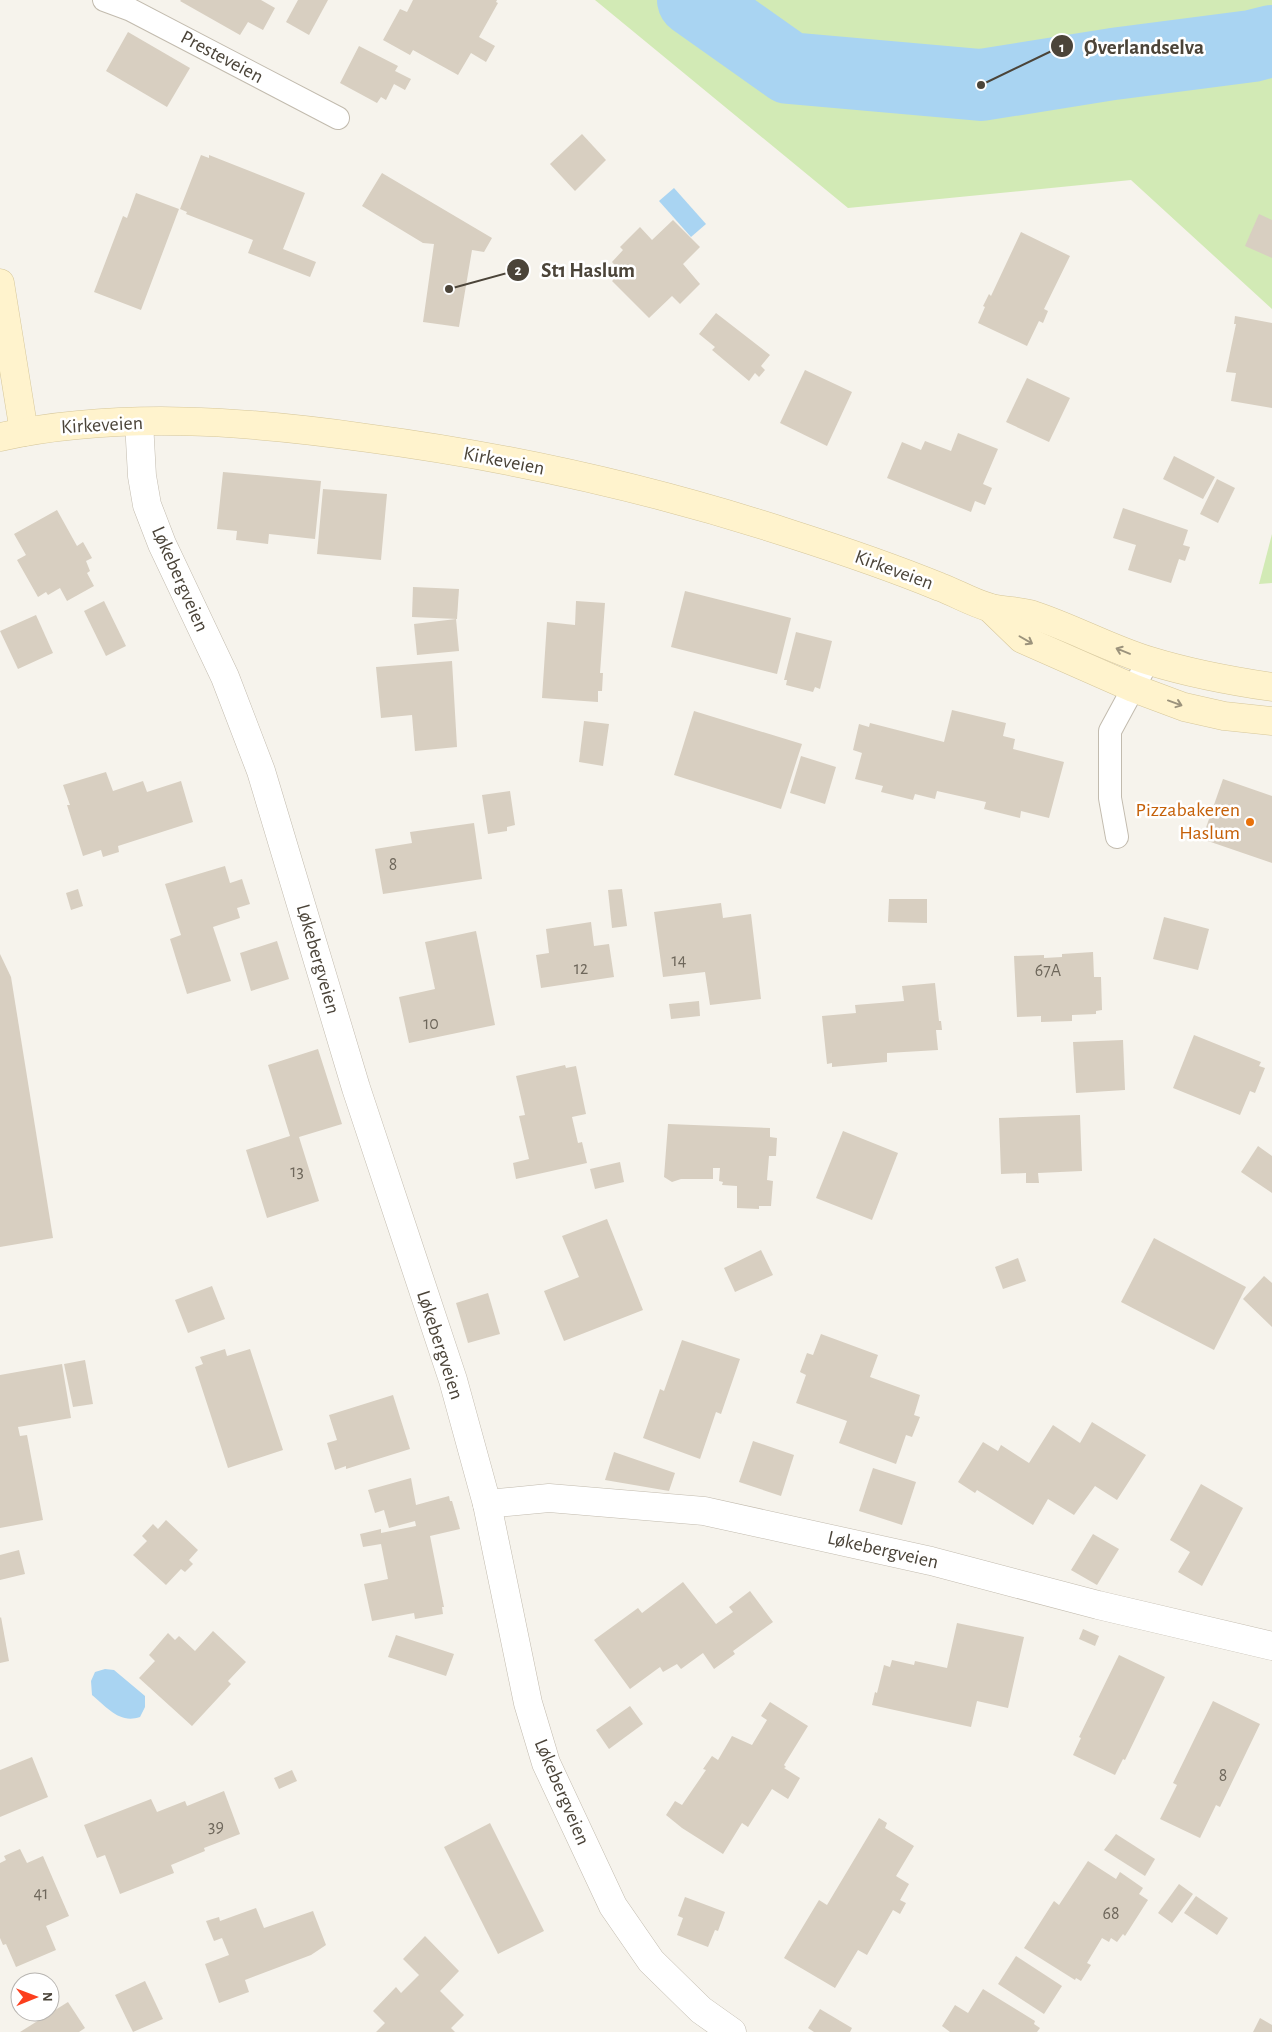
<svg xmlns="http://www.w3.org/2000/svg" width="1272" height="2032" font-family="'Alegreya Sans',sans-serif">
	<style>
		.green { fill: #d2eab5 }
		.water { fill: #a9d4f2 }
		.lines { fill: none; stroke-linecap: round; stroke-linejoin: round }
		.river { stroke: #a9d4f2; stroke-width: 72 }
		.building { fill: #d8cfc1 }
		.service-casing { stroke: #c2bbae; stroke-width: 24 }
		.minor-casing { stroke: #c2bbae; stroke-width: 29 }
		.secondary-casing { stroke: #d6c79b; stroke-width: 29 }
		.service { stroke: #fff; stroke-width: 22 }
		.minor { stroke: #fff; stroke-width: 28 }
		.secondary { stroke: #fff3cd; stroke-width: 28 }
		.oneway { stroke: #9c937c }
		.food-dot { fill: #e8710a; stroke: #fff; stroke-width: 2 }
		.labels { text-anchor: middle; dominant-baseline: central; stroke-width: 5; stroke-linejoin: round; paint-order: stroke }
		.number-label { font-size: 18px; fill: #6e675b }
		.street-label { font-size: 20px; fill: #4b4439; stroke: #fff }
		.food-label { font-size: 20px; fill: #c56008; stroke: #fff; text-anchor: end }
		.leader { fill: none; stroke: #4b4439; stroke-width: 2 }
		.callout-dot { fill: #4b4439; stroke: #fff; stroke-width: 2 }
		.mark-label { font-size: 15px; text-anchor: middle; font-weight: bold; fill: #fff }
		.callout-label { font-size: 21px; text-anchor: middle; font-weight: bold; fill: #4b4439; stroke: #fff; stroke-width: 5; stroke-linejoin: round; paint-order: stroke }
	</style>
	<rect width="100%" height="100%" fill="#f6f3ec"/>
	<g class="green">
		<polygon points="595,0 1272,0 1272,309 1131,180 848,208"/>
		<polygon points="1272,534 1272,583 1259,584"/>
	</g>
	<g class="water">
		<polygon points="674,188 706,224 691,237 659,201"/>
		<path d="M105,1669L114,1670L145,1696V1707L140,1717C119,1724 107,1707 92,1695L91,1681L95,1672Z"/>
	</g>
	<g class="lines">
		<polyline class="river" points="693,0 789,68 981,85 1113,64 1252,46 1272,41"/>
	</g>
	<g class="building">
		<polygon points="181,0 261,0 275,8 263,30 248,22 240,35 180,1"/>
		<polygon points="298,0 328,0 309,35 286,22"/>
		<polygon points="413,0 497,0 496,2 498,3 479,37 495,46 486,62 471,53 458,75 413,50 410,55 383,40 400,9 407,12"/>
		<polygon points="128,32 190,68 167,107 106,71"/>
		<polygon points="359,46 398,66 395,71 411,79 405,90 394,84 386,100 381,97 377,103 340,83"/>
		<polygon points="582,134 606,160 575,191 550,164"/>
		<polygon points="201,155 209,158 209,155 305,193 283,249 316,262 310,277 248,253 253,240 186,214 187,212 180,209"/>
		<polygon points="382,173 492,238 484,252 472,250 459,327 423,322 434,244 423,243 362,206"/>
		<polygon points="136,193 179,209 141,310 94,292 123,216 127,218"/>
		<polygon points="1259,214 1272,220 1272,258 1245,246"/>
		<polygon points="673,220 700,247 683,264 700,284 680,304 672,296 649,318 612,281 621,272 612,262 623,250 620,247 640,227 652,240"/>
		<polygon points="1021,232 1070,256 1044,309 1048,311 1043,323 1039,321 1027,346 978,323 985,307 983,306 989,294 991,296"/>
		<polygon points="716,313 770,355 761,366 765,370 759,377 755,373 749,381 712,350 715,347 699,334"/>
		<polygon points="1235,316 1272,323 1272,408 1231,401 1236,373 1226,372 1236,324 1234,324"/>
		<polygon points="805,370 852,392 827,446 780,423"/>
		<polygon points="1027,378 1070,398 1049,442 1006,422"/>
		<polygon points="958,433 998,449 983,484 992,488 985,505 975,501 971,512 887,478 902,442 921,450 925,441 951,451"/>
		<polygon points="1174,456 1215,477 1203,499 1163,479"/>
		<polygon points="223,472 321,481 315,539 269,534 268,544 236,540 237,531 217,529"/>
		<polygon points="1217,479 1235,488 1218,523 1200,514"/>
		<polygon points="323,489 387,494 381,560 317,554"/>
		<polygon points="1123,508 1188,530 1183,545 1190,547 1185,561 1179,559 1171,583 1128,570 1136,545 1113,538"/>
		<polygon points="57,510 77,546 83,542 92,558 86,561 90,571 87,573 94,586 67,601 60,588 48,595 46,592 38,597 17,560 26,555 14,534"/>
		<polygon points="413,587 459,589 457,619 412,617"/>
		<polygon points="685,591 791,618 777,674 671,647"/>
		<polygon points="104,601 126,646 106,656 84,611"/>
		<polygon points="576,601 605,603 600,673 603,673 602,691 598,691 598,702 542,698 547,622 575,625"/>
		<polygon points="36,615 53,653 18,669 0,631"/>
		<polygon points="456,619 459,651 417,655 414,624"/>
		<polygon points="796,632 832,641 820,689 815,687 813,692 786,685 787,680 784,680"/>
		<polygon points="452,661 457,747 415,751 412,715 381,718 376,667"/>
		<polygon points="952,710 1006,723 1003,736 1015,739 1013,749 1064,762 1049,818 1021,811 1020,818 984,809 986,802 937,791 935,799 915,794 913,800 881,792 883,786 855,779 862,753 853,750 859,724 869,727 870,723 944,742"/>
		<polygon points="694,711 802,744 781,809 674,775"/>
		<polygon points="584,721 609,724 603,766 579,762"/>
		<polygon points="801,756 836,767 825,804 790,793"/>
		<polygon points="106,772 113,791 143,781 147,792 181,781 193,822 118,846 119,852 103,857 101,850 83,856 67,805 70,805 63,785"/>
		<polygon points="1223,779 1272,796 1272,863 1202,839"/>
		<polygon points="510,791 515,825 507,827 507,831 488,834 482,795"/>
		<polygon points="474,823 482,879 383,894 375,849 412,843 410,832"/>
		<polygon points="225,866 230,883 242,879 250,904 237,908 240,918 213,927 231,981 187,994 170,939 181,935 165,884"/>
		<polygon points="78,889 83,906 71,910 66,893"/>
		<polygon points="622,889 627,926 612,928 608,890"/>
		<polygon points="889,899 927,899 927,923 888,922"/>
		<polygon points="721,903 723,918 751,914 761,999 710,1005 705,972 663,977 654,912"/>
		<polygon points="1164,917 1209,929 1198,970 1153,959"/>
		<polygon points="591,922 594,946 609,944 614,977 541,988 536,955 549,953 546,929"/>
		<polygon points="476,931 495,1025 409,1043 399,997 435,989 425,942"/>
		<polygon points="277,941 289,979 251,991 240,953"/>
		<polygon points="1093,952 1094,977 1101,977 1102,1010 1096,1011 1096,1014 1072,1015 1072,1021 1041,1022 1041,1016 1017,1017 1014,956 1044,955 1044,958 1062,957 1062,954"/>
		<polygon points="0,954 11,977 53,1238 0,1247"/>
		<polygon points="935,983 939,1021 941,1021 942,1030 936,1030 938,1050 887,1053 887,1062 832,1067 832,1063 827,1064 822,1016 856,1013 855,1005 904,1001 902,986"/>
		<polygon points="699,1001 700,1016 671,1019 669,1004"/>
		<polygon points="1194,1035 1261,1062 1259,1066 1265,1068 1255,1093 1250,1091 1240,1115 1173,1088"/>
		<polygon points="1123,1040 1125,1090 1076,1093 1073,1042"/>
		<polygon points="318,1049 342,1124 299,1137 319,1201 267,1218 246,1150 290,1136 268,1065"/>
		<polygon points="565,1065 566,1068 576,1066 586,1114 572,1117 578,1143 582,1142 587,1163 516,1179 513,1163 529,1159 519,1116 525,1115 516,1076"/>
		<polygon points="1080,1115 1082,1171 1038,1173 1039,1183 1026,1183 1026,1173 1001,1174 999,1118"/>
		<polygon points="668,1124 770,1128 770,1137 777,1138 776,1156 769,1156 767,1180 773,1181 771,1206 759,1206 759,1209 737,1208 737,1186 722,1185 723,1182 719,1181 720,1168 713,1168 713,1179 681,1179 672,1182 664,1177"/>
		<polygon points="843,1131 898,1153 872,1220 816,1198"/>
		<polygon points="1258,1146 1272,1156 1272,1193 1241,1172"/>
		<polygon points="620,1162 624,1182 595,1189 590,1169"/>
		<polygon points="607,1219 643,1310 564,1341 544,1291 579,1277 562,1236"/>
		<polygon points="1154,1238 1246,1287 1214,1350 1121,1302"/>
		<polygon points="761,1250 773,1275 735,1292 724,1268"/>
		<polygon points="1018,1258 1026,1281 1003,1289 995,1267"/>
		<polygon points="1264,1276 1272,1283 1272,1327 1243,1299"/>
		<polygon points="212,1286 225,1319 188,1333 175,1300"/>
		<polygon points="488,1293 500,1334 468,1343 456,1303"/>
		<polygon points="821,1334 878,1355 870,1377 920,1395 914,1415 920,1417 912,1437 906,1435 896,1464 839,1443 847,1421 796,1403 806,1375 800,1372 807,1353 813,1355"/>
		<polygon points="682,1340 740,1359 721,1414 716,1412 700,1459 643,1438 660,1389 664,1391"/>
		<polygon points="225,1349 227,1356 250,1349 283,1450 228,1468 195,1367 203,1364 200,1357"/>
		<polygon points="85,1360 93,1404 73,1407 64,1364"/>
		<polygon points="62,1364 71,1418 18,1427 20,1436 27,1435 43,1520 0,1528 0,1375"/>
		<polygon points="393,1395 410,1449 346,1469 346,1466 335,1470 327,1443 337,1440 329,1415"/>
		<polygon points="1092,1422 1146,1455 1117,1500 1095,1486 1074,1515 1048,1499 1033,1525 977,1490 975,1493 958,1482 983,1442 998,1451 1001,1445 1029,1463 1053,1425 1080,1443"/>
		<polygon points="753,1441 794,1455 781,1496 739,1482"/>
		<polygon points="614,1452 675,1473 669,1491 605,1480"/>
		<polygon points="873,1468 916,1482 902,1525 859,1511"/>
		<polygon points="411,1478 416,1505 449,1496 450,1501 452,1501 460,1529 430,1536 444,1607 442,1607 443,1614 415,1619 414,1613 372,1621 364,1584 388,1579 381,1544 363,1547 360,1534 381,1529 381,1533 416,1526 415,1521 389,1528 384,1510 375,1513 368,1490"/>
		<polygon points="1201,1484 1243,1508 1202,1586 1178,1572 1190,1552 1170,1540"/>
		<polygon points="166,1520 198,1550 189,1560 193,1564 185,1572 181,1569 166,1585 133,1555 147,1541 142,1536 153,1524 158,1529"/>
		<polygon points="1093,1534 1119,1549 1097,1585 1071,1570"/>
		<polygon points="19,1550 25,1574 0,1580 0,1555"/>
		<polygon points="683,1582 716,1624 733,1612 729,1607 750,1591 773,1622 733,1651 735,1654 714,1669 703,1653 681,1669 677,1664 663,1672 660,1667 630,1689 594,1640 638,1608 642,1613"/>
		<polygon points="1,1617 9,1661 0,1663 0,1618"/>
		<polygon points="957,1623 1024,1637 1008,1708 977,1701 971,1727 872,1705 875,1692 877,1693 884,1665 890,1667 892,1660 914,1665 915,1661 947,1668"/>
		<polygon points="1083,1629 1099,1636 1095,1646 1079,1639"/>
		<polygon points="213,1631 246,1662 228,1681 231,1684 192,1726 139,1678 155,1661 149,1655 168,1633 175,1640 179,1636 195,1651"/>
		<polygon points="396,1635 454,1654 446,1676 388,1657"/>
		<polygon points="1119,1655 1165,1677 1125,1760 1123,1759 1115,1775 1073,1755 1081,1738 1079,1737"/>
		<polygon points="1213,1701 1260,1724 1220,1807 1216,1805 1200,1838 1160,1819 1177,1785 1173,1783"/>
		<polygon points="770,1702 808,1726 784,1765 786,1767 784,1768 800,1778 788,1799 772,1789 748,1827 742,1823 723,1854 682,1828 666,1815 675,1801 682,1805 706,1770 703,1769 712,1756 718,1760 732,1736 752,1745 767,1720 761,1716"/>
		<polygon points="630,1706 643,1724 609,1749 596,1730"/>
		<polygon points="32,1757 48,1797 0,1817 0,1770"/>
		<polygon points="292,1770 297,1781 279,1789 274,1778"/>
		<polygon points="224,1791 240,1834 204,1848 205,1851 171,1865 174,1873 120,1894 105,1855 97,1858 84,1825 151,1799 157,1812 185,1801 187,1806"/>
		<polygon points="879,1818 887,1823 885,1828 914,1846 896,1876 909,1884 900,1900 906,1903 900,1914 893,1910 867,1955 858,1950 835,1988 784,1958 819,1900 827,1905"/>
		<polygon points="490,1823 544,1931 498,1954 444,1847"/>
		<polygon points="1116,1834 1155,1859 1145,1876 1104,1850"/>
		<polygon points="20,1849 27,1863 43,1856 69,1916 46,1926 56,1950 16,1967 6,1944 3,1945 0,1938 0,1863 6,1860 4,1856"/>
		<polygon points="1088,1861 1116,1879 1120,1872 1143,1888 1139,1894 1148,1900 1125,1936 1123,1934 1117,1942 1111,1938 1109,1942 1102,1938 1087,1963 1091,1965 1081,1981 1076,1978 1075,1980 1024,1948 1054,1901 1059,1905"/>
		<polygon points="1179,1884 1193,1894 1172,1923 1158,1913"/>
		<polygon points="1196,1896 1228,1918 1217,1935 1184,1913"/>
		<polygon points="685,1897 725,1912 718,1931 715,1930 708,1947 677,1935 683,1918 678,1916"/>
		<polygon points="256,1908 264,1928 313,1911 326,1945 311,1955 245,1980 249,1992 219,2003 205,1964 229,1955 222,1938 214,1941 206,1921 219,1917 220,1921"/>
		<polygon points="425,1936 459,1971 440,1991 464,2015 451,2028 455,2032 376,2032 385,2023 373,2011 396,1987 401,1993 419,1975 403,1959"/>
		<polygon points="1016,1956 1062,1986 1044,2014 998,1984"/>
		<polygon points="145,1981 163,2019 133,2032 115,1995"/>
		<polygon points="983,1989 1035,2021 1034,2024 1040,2028 1037,2032 950,2032 942,2026 955,2005 968,2013"/>
		<polygon points="68,2002 85,2028 79,2032 20,2032"/>
		<polygon points="820,2009 852,2028 850,2032 814,2032 808,2028"/>
		<polygon points="1260,2018 1272,2025 1272,2032 1253,2032"/>
	</g>
	<g class="lines">
		<defs>
			<g id="service">
				<polyline points="104,0 131,10 338,118"/>
				<polyline points="1117,837 1110,798 1110,731 1148,661"/>
			</g>
			<g id="minor">
				<polyline points="139,422 142,476 147,505 162,544 225,677 261,771 356,1088 453,1380 487,1504 528,1703 546,1763 613,1906 651,1961 701,2010 732,2032"/>
				<polyline points="487,1504 549,1498 704,1511 931,1561 1098,1605 1272,1646"/>
			</g>
			<g id="secondary">
				<polyline points="0,283 24,432"/>
				<path d="M0,437C120,411 247,421 367,438C511,457 653,489 791,534C841,550 891,567 940,587C956,593 971,602 988,607C1003,612 1019,610 1033,615C1073,628 1110,649 1150,661C1189,673 1231,681 1272,687"/>
				<polyline points="990,608 1022,639 1133,688 1184,707 1224,716 1272,721"/>
			</g>
		</defs>
		<use href="#service" class="service-casing"/>
		<use href="#minor" class="minor-casing"/>
		<use href="#secondary" class="secondary-casing"/>
		<use href="#service" class="service"/>
		<use href="#minor" class="minor"/>
		<use href="#secondary" class="secondary"/>
	</g>
	<defs><path id="oneway-shaft" d="M-6 0H5M1.5-3L5.5 0L1.5 3" fill="none" stroke-width="1.6" stroke-linecap="round" stroke-linejoin="round" transform="scale(1.25)"/></defs>
	<g class="oneway">
		<use href="#oneway-shaft" transform="translate(1026 640) rotate(30)"/>
		<use href="#oneway-shaft" transform="translate(1123 651) rotate(-158)"/>
		<use href="#oneway-shaft" transform="translate(1175 703) rotate(20)"/>
	</g>
	<circle class="food-dot" cx="1250" cy="822" r="5"/>
	<g class="labels">
		<g class="number-label">
			<text x="393" y="865">8</text>
			<text x="679" y="961">14</text>
			<text x="581" y="969">12</text>
			<text x="1048" y="971">67A</text>
			<text x="431" y="1024">10</text>
			<text x="297" y="1172">13</text>
			<text x="1223" y="1776">8</text>
			<text x="216" y="1827">39</text>
			<text x="41" y="1894">41</text>
			<text x="1111" y="1914">68</text>
		</g>
		<g class="street-label">
			<text transform="translate(222 57) rotate(28)">Presteveien</text>
			<text transform="translate(102 425) rotate(-3)">Kirkeveien</text>
			<text transform="translate(504 461) rotate(11)">Kirkeveien</text>
			<text transform="translate(894 570) rotate(20)">Kirkeveien</text>
			<text transform="translate(180 579) rotate(66)">Løkebergveien</text>
			<text transform="translate(318 959) rotate(74)">Løkebergveien</text>
			<text transform="translate(440 1345) rotate(72)">Løkebergveien</text>
			<text transform="translate(883 1550) rotate(13)">Løkebergveien</text>
			<text transform="translate(562 1792) rotate(67)">Løkebergveien</text>
		</g>
		<g class="food-label">
			<text x="1240" y="810">Pizzabakeren<tspan x="1240" dy="23">Haslum</tspan></text>
		</g>
	</g>
	<path class="leader" d="M981 85L1062 46M449 289L518 270"/>
	<g class="callout-dot">
		<circle cx="981" cy="85" r="5"/>
		<circle cx="449" cy="289" r="5"/>
		<circle cx="1062" cy="46" r="12"/>
		<circle cx="518" cy="270" r="12"/>
	</g>
	<g class="mark-label">
		<text x="1062" y="52">1</text>
		<text x="518" y="275">2</text>
	</g>
	<g class="callout-label">
		<text x="1144" y="54">Øverlandselva</text>
		<text x="588" y="277">St1 Haslum</text>
	</g>
	<g transform="translate(35 1997) rotate(89)"><circle r="24" fill="#ffffff" stroke="#b7b4b0"/>
	<path d="M0-4L9 19L0 12L-9 19Z" fill="#fc3f1d"/>
	<text y="-8" font-size="14" font-weight="bold" text-anchor="middle" fill="#4b4439">N</text>
	</g>
</svg>
